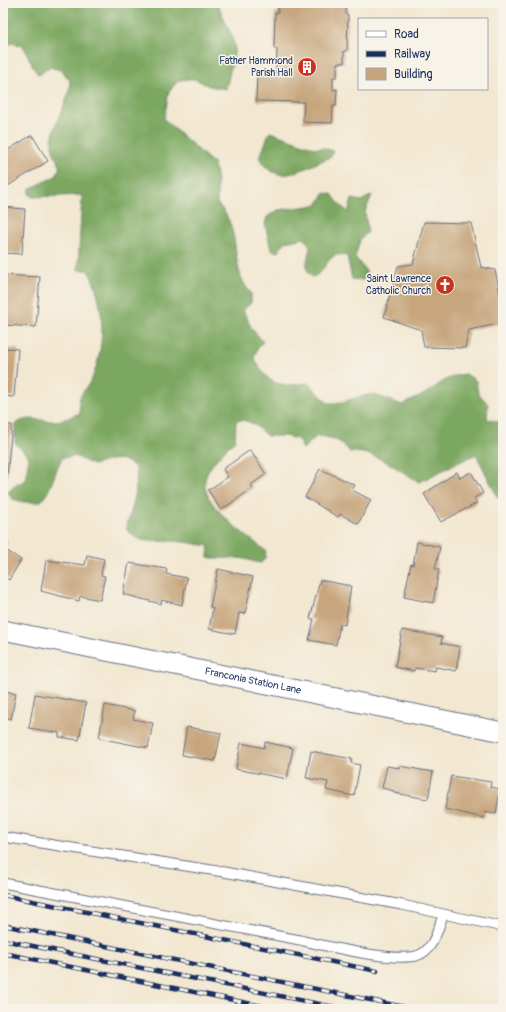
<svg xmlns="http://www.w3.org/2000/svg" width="506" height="1012" font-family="Pangolin,sans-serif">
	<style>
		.forest { fill: #7ca760; stroke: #4c6b5f }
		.building { fill: #c7a67e }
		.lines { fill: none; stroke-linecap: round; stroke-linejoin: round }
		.lane-casing { stroke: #666f86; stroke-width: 11 }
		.street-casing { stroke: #666f86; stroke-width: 21 }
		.lane { stroke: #fff; stroke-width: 9 }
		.street { stroke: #fff; stroke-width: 19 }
		.rail-casing { stroke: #1b2f5e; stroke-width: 4.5 }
		.rail { stroke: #f7f3e8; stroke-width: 3; stroke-dasharray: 9; stroke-linecap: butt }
		.labels { text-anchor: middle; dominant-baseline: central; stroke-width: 3; stroke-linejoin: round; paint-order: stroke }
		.poi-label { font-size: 10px; fill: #1b2f5e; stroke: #f7f3e8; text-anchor: end }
		.street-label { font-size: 10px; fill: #1b2f5e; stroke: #f7f3e8 }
	</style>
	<rect width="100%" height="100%" fill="#f7f3e8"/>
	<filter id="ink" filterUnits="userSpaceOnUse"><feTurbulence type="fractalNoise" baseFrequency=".025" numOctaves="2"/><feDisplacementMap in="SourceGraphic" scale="8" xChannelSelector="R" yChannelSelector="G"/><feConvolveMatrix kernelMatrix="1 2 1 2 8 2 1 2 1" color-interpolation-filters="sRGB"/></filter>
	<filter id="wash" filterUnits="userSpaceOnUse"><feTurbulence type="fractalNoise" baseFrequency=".012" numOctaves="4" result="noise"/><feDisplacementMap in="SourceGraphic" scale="16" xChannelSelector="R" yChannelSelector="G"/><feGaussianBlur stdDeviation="0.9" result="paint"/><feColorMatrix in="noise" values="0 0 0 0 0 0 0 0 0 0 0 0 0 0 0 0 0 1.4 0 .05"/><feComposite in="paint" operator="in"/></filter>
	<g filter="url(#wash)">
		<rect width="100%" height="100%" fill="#f2e7d0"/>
		<g class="forest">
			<path d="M3,3H217L232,36L235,49L226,89L209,86L195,79L179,80L169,91L164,119L214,164L217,181V203C245,232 227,267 251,293V303L243,310L251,327L263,342L258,347L254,358C270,386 276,387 308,383L328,403L343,402L358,397L374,394L402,405C409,401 416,399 423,395C440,385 445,376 466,374L476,381L478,393L488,404L487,419L503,423V501L498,498L476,454L419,482C397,469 376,451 350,452C341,440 331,437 317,436L303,449L298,439L284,436H267C257,427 250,418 236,421L235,440C225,450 211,463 206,476C196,503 249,537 266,551L265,559L261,563C252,562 246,558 238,558C227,557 219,560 208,557L209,546C197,544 186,542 174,541C156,540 136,546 126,527C133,507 138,490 136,468C120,454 112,460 93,465L75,456L62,458C54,472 52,491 40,502H24L12,499L8,492L17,484L25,481L29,457L15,443V425C27,414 41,422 56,421C64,420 73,416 80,413C80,409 79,404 79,400C81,392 90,385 93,376C106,343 105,302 88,270H78L82,195L33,197L29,194L30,189L56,176L60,166C57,160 53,153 52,146C51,122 71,103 70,80L60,70L50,67L39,75C31,67 29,55 23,46L12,43L3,47Z"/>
			<path d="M270,132L315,148H324L333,151L331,157C320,161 300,172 289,174C277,177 262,168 259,156C265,149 265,140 270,132Z"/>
			<path d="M325,193L332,194L339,204L348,212L352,199L361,201L372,195L365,212L368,232L360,240L355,257L366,271L367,278L362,280L352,279L347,256C327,248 327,274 312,277C302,268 309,257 310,246L304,238L285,242L278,252L271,250L265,224L267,217L278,210L317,205Z"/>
		</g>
		<g id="blocks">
			<g class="building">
				<polygon points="278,3 346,3 346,15 348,15 347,51 344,51 344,63 337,63 337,77 333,77 333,90 337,89 336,106 333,106 332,123 303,122 304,102 256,101 257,72 276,73 277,49 274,49 275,13 278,13"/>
				<polygon points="3,79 8,94 3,95"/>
				<polygon points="32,135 48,161 3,189 3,153"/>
				<polygon points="3,207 25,209 22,254 3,253"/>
				<polygon points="424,222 471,223 481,267 495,270 503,307 503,323 469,330 465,348 424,347 421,330 384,317 398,266 413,264"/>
				<polygon points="3,275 40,277 36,327 3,325"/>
				<polygon points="3,348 18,349 14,397 3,396"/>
				<polygon points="3,424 12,425 7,476 3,476"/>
				<polygon points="250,450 266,474 251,485 253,488 221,510 208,490 228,477 223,469"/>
				<polygon points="320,469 355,485 352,490 371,500 358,524 340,514 338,517 305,497"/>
				<polygon points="457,472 460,478 471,472 483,493 474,498 477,503 441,522 424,494"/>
				<polygon points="3,538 8,541 3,548 21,560 9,580 3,576"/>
				<polygon points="417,542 440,547 435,569 439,569 433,603 404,597 411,564 413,565"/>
				<polygon points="87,555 104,559 101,575 105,576 100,600 80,596 79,601 41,591 46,560 85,565"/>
				<polygon points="129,563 167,569 166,574 187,578 182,605 162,600 161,604 123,594"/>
				<polygon points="218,569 253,577 245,614 239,613 235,634 209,629 213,608 210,607"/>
				<polygon points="320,580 351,586 345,625 340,624 336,645 309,640 314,619 310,619"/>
				<polygon points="402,630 442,637 441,643 460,647 456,671 436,667 435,671 415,668 414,671 395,667"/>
				<polygon points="3,691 16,693 11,719 3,717"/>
				<polygon points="35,694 86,703 79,740 59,737 59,733 29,728"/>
				<polygon points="105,705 135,711 133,719 153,723 148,748 99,738"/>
				<polygon points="187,727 221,733 215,761 182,755"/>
				<polygon points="265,742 293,748 287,779 236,769 241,743 264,748"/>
				<polygon points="311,751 352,759 351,763 360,765 354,796 326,790 328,782 306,778"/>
				<polygon points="387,766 399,768 399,766 433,772 428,799 394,793 394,791 382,788"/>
				<polygon points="451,776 491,782 490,787 500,789 496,814 485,812 484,818 445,809"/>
			</g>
		</g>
	</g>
	<g filter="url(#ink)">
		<use href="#blocks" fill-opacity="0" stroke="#666f86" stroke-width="1"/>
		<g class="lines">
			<defs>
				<g id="lane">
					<polyline points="3,837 224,872 402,905 503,927"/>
					<path d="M3,883C102,902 201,921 300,940C326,946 393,962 416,956C433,952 438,929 443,915"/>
				</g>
				<g id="street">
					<path id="s1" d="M3,630L503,732"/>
				</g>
			</defs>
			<use href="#lane" class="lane-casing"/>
			<use href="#street" class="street-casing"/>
			<use href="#lane" class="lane"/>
			<use href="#street" class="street"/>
			<defs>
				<g id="rail">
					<polyline points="3,895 377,971"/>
					<polyline points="3,925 414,1009"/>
					<polyline points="3,940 344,1009"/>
					<polyline points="3,953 277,1009"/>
					<polyline points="3,1007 12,1009"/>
				</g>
			</defs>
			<use href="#rail" class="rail-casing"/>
			<use href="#rail" class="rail"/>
		</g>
	</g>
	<defs>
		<symbol id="building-disc" viewBox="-11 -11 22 22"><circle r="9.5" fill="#c8321e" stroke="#f7f3e8"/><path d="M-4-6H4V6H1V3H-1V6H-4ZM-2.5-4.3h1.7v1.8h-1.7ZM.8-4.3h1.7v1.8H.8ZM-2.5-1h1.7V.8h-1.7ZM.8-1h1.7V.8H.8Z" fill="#fff"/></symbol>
		<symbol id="church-disc" viewBox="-11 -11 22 22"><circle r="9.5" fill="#c8321e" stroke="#f7f3e8"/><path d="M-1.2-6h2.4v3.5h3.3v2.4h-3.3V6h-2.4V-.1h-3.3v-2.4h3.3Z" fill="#fff"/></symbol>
	</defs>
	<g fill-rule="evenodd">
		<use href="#building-disc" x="296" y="56" width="22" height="22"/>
		<use href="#church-disc" x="434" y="274" width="22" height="22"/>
	</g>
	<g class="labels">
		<g class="poi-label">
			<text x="293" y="61">Father Hammond<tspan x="293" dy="12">Parish Hall</tspan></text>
			<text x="431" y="279">Saint Lawrence<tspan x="431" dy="12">Catholic Church</tspan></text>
		</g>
		<g class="street-label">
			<text stroke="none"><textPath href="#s1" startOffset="255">Franconia Station Lane</textPath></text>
		</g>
	</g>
	<rect width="506" height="1012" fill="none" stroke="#f7f3e8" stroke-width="16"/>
	<rect x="358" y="18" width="130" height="72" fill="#f7f3e8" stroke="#9fa5b1"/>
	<rect x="366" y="31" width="20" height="6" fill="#ffffff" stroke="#9fa5b1"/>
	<text x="394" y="38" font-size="12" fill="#1b2f5e">Road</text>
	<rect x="366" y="51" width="20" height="6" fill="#1b2f5e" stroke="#9fa5b1"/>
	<text x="394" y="58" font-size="12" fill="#1b2f5e">Railway</text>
	<rect x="366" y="68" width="20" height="12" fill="#c7a67e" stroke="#9fa5b1"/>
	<text x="394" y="78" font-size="12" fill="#1b2f5e">Building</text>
</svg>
